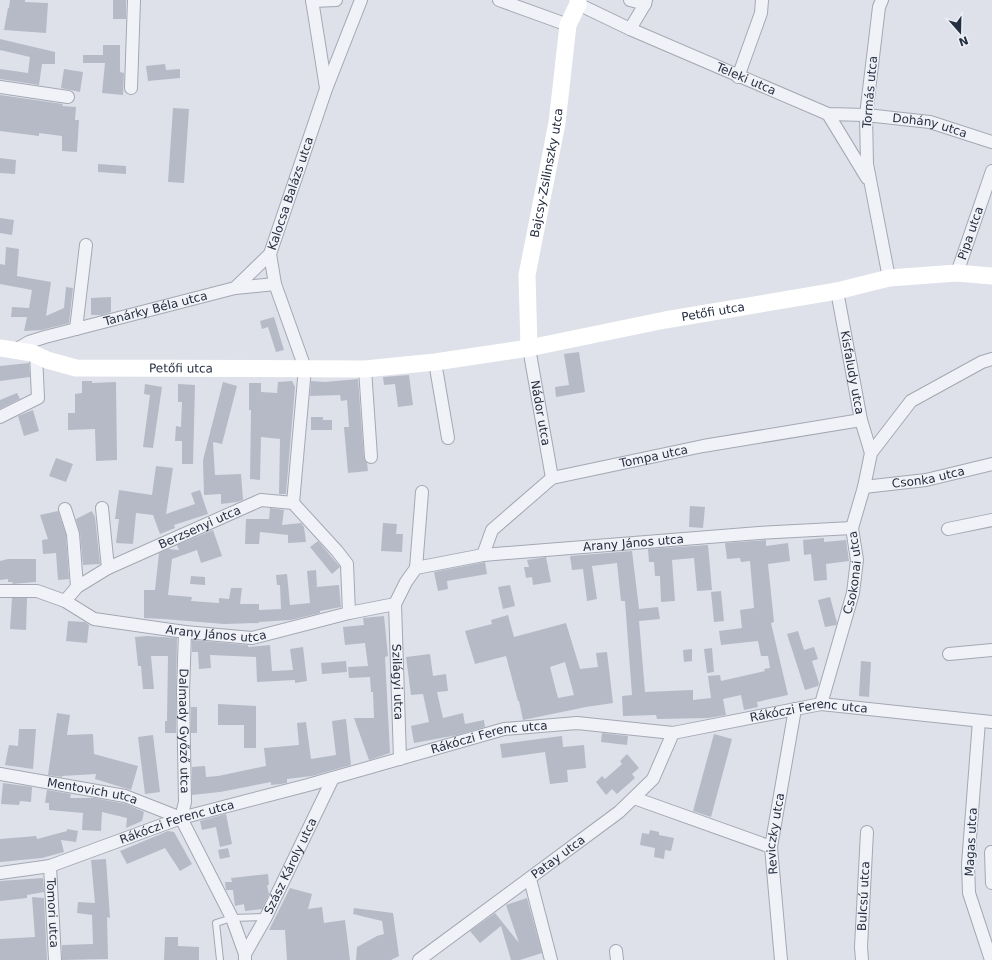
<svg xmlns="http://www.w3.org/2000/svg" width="992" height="960" font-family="'DejaVu Sans',sans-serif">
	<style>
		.building { fill: #b5bac6; fill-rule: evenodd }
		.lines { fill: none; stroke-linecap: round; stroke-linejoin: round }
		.lane-casing { stroke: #a3a8b3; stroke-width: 8 }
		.street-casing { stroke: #a3a8b3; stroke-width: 14 }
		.lane { stroke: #f1f2f7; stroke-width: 6 }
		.street { stroke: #f1f2f7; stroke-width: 12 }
		.secondary { stroke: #fff; stroke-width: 17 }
		.labels { text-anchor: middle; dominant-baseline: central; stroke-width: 3; stroke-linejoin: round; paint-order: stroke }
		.street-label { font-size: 12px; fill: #262e41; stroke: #edf0f6 }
	</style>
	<rect width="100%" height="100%" fill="#dee1e9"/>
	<g class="building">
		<polygon points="10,0 25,0 25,2 48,3 46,33 4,30 8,8 9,8"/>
		<rect x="113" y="0" width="13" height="19"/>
		<polygon points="0,39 55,52 55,64 42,64 39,85 0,79 0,69 28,73 30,57 0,50"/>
		<polygon points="103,45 120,45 120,72 124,73 123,95 102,93 105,63 83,63 83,55 103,55"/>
		<polygon points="165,64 166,70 180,69 180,78 148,81 146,66"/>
		<polygon points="64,69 83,72 80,92 61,88"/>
		<polygon points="0,95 63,104 62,106 76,107 75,120 79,120 77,152 62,151 62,136 39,133 39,136 0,131"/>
		<polygon points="173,108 189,109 184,183 168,182"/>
		<polygon points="0,158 16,160 15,174 0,173"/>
		<polygon points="98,164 126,166 126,174 98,172"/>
		<polygon points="0,218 14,220 12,235 0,233"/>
		<polygon points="6,247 19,249 17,276 51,282 46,316 64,308 66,287 73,288 69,323 42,330 24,331 27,317 11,317 12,307 29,308 32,290 0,284 0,264 5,265"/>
		<polygon points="111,297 111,312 102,315 91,315 91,298"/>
		<polygon points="274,317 284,350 276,352 268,327 262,329 260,321"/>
		<polygon points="579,352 585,392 556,397 555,387 569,385 564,354"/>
		<polygon points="29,363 30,377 0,381 0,366"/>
		<polygon points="409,375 413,405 398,407 395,384 384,385 383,377"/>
		<polygon points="358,379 364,458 367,463 368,471 348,473 344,427 349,427 347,400 341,401 340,395 310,396 311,381 325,382"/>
		<polygon points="82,381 92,381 92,383 116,382 117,460 96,461 95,429 68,430 68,413 75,413 75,394 82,393"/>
		<polygon points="292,381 295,387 286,494 279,494 280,439 261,437 260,480 250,479 251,410 249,410 249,383 261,383 261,392 277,393 278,382"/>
		<polygon points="223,382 237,386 222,444 213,442 215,475 241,474 243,500 237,502 221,504 221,494 204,495 203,460"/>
		<polygon points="145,384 162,387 153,448 143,447 150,395 144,394"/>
		<polygon points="178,384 195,385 193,464 182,464 182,441 175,441 176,426 181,427 182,402 178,402"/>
		<polygon points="17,393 20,399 0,409 0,400"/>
		<polygon points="33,410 39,431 24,436 18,416"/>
		<polygon points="311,417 323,417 323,420 332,420 332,430 311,430"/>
		<polygon points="56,458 73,464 66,482 49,476"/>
		<polygon points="156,466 173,468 166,514 195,504 191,493 200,490 208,514 174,525 175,528 160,534 153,515 136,513 133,544 116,543 119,519 115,519 119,490 152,495"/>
		<polygon points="690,506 705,507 703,528 689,527"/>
		<polygon points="270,508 284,510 282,525 301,523 304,527 306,542 288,543 288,535 260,532 259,544 245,544 246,519 269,519"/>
		<polygon points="58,511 66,535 69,579 58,580 56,553 43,554 42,540 48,539 40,515"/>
		<polygon points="92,511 95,517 100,564 83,565 80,533 76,519"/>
		<polygon points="383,523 397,524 396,534 403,534 402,552 381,551"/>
		<polygon points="213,530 222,556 201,563 197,550 172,559 168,595 192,597 191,601 219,603 219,598 229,599 231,588 242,588 240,604 259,604 259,610 281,609 280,585 277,585 276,575 287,574 290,605 310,603 307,571 316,570 317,586 316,587 339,585 341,607 320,611 320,613 291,620 259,622 259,623 224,624 164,619 144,618 144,590 155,590 159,553 168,549 179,550 177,545"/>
		<polygon points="824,538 824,542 846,540 849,561 826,564 827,580 814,581 811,554 804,555 803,540"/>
		<polygon points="766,540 766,546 788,543 790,561 768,564 774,622 771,623 788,695 757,702 758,707 744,710 741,695 723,699 726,715 708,718 657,719 656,715 623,716 622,696 632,695 625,601 621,601 617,563 592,566 597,599 587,601 583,569 572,570 570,556 632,551 639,609 658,607 660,619 639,621 645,692 693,690 693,700 711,698 708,676 720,675 721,681 765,671 764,669 770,668 768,656 761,656 758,641 721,645 719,631 742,628 740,610 754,608 750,561 741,562 740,558 727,559 725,543"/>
		<polygon points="318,541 340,567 332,574 310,547"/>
		<polygon points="708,545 712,590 697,591 694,558 672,560 675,601 661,602 660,576 655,576 654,562 649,562 648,549"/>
		<polygon points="546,557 551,582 533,585 532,577 526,578 524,567 529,567 527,560"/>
		<polygon points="8,559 36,559 36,582 12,584 13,582 8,582 8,579 0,580 0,561"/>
		<polygon points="485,562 487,574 447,581 448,589 438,591 434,572"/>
		<polygon points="191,576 205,577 205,585 190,584"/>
		<polygon points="510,585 515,606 503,609 498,587"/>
		<polygon points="721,591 724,621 714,622 711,592"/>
		<polygon points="830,597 837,623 836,625 825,627 818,600"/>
		<polygon points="12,598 27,598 26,630 10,629"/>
		<path d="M508,615L514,637L566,623L580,669L598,667L596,653L607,652L613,703L586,707L523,720L519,701H518L506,656L475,664L465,631L492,624L491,620ZM565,662L574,695L558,698L550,667Z"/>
		<polygon points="384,616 388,656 385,657 390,753 369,760 354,718 374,718 373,692 371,692 370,677 349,678 348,667 368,666 365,643 345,645 343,627 364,625 363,618"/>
		<polygon points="68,621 85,622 89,625 87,643 66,641"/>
		<polygon points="798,631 804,650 814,647 818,659 812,661 819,683 818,686 805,690 787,634"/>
		<polygon points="147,636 177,638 176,692 176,733 165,733 165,721 167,721 168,656 151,656 154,689 143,689 141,666 138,666 135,637"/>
		<polygon points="192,640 248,645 248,647 270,645 272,671 293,670 290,649 303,647 307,681 295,683 295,680 257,682 256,657 210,655 211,668 199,669 198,652 192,652"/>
		<polygon points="712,648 714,672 707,673 704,649"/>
		<polygon points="692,649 692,661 684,662 683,650"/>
		<polygon points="430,654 433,676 446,674 448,691 437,692 443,718 463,713 465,724 484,720 485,727 457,735 414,743 411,726 429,722 423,694 411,695 406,657"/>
		<polygon points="346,661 347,672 322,674 321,663"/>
		<polygon points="861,661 871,662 869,697 859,696"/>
		<polygon points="218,704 256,706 256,748 244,748 244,725 218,725"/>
		<rect x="191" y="707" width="6" height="26"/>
		<polygon points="57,713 70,715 67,735 93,734 94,754 138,766 131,790 95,779 96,774 62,776 62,777 48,775"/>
		<polygon points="346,719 351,765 312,776 287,779 287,783 281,784 271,785 271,782 220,792 192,795 192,767 205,766 206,777 218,776 266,766 264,748 299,745 297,723 306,722 311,759 336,755 332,721"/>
		<polygon points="19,729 36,729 33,769 5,765 9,745 18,746"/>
		<polygon points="602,733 628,736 627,745 601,742"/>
		<polygon points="714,734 732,739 711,817 693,811"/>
		<polygon points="153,735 160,792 145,794 138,737"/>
		<polygon points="562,736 563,747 584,745 586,768 567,770 568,782 550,784 545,752 502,758 500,744"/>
		<polygon points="627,754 639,768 632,774 635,778 617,794 612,789 606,795 596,782 602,776 605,779 622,764 620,761"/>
		<polygon points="3,783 32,787 31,802 20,801 19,805 1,804"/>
		<polygon points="47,790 71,794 70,798 94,798 126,804 144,812 142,821 126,828 127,818 102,812 101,831 82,830 83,813 49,810 49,803 45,803"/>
		<polygon points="226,814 232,844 220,847 216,827 202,830 200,821"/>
		<polygon points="67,829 78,831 76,842 61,840 64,852 42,858 0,862 0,839 36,836 37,839 67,831"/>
		<polygon points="650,830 659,832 659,835 674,838 671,851 665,850 664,859 654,857 655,848 640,845 642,833 649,834"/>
		<polygon points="168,831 174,832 192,864 180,871 165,848 127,864 120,851"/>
		<polygon points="228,848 230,857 220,859 218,850"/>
		<polygon points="106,859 110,918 107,917 108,959 62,960 62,945 93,944 92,915 77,913 78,902 95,903 91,860"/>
		<polygon points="268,874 269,885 267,885 269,894 262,909 245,911 244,904 235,906 233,890 226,890 225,882 232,882 231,878"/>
		<polygon points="43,878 44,892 27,895 27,898 0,901 0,881"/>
		<polygon points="290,888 312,894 308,909 322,907 324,923 345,920 350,960 287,960 285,930 269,930"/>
		<polygon points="32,897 44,898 47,960 0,960 0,939 35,937"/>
		<polygon points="527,898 542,953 520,960 511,960 501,926 480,943 470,931 495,913 519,943 506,905"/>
		<polygon points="354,908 393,913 399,956 391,960 356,960 357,947 377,936 384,934 382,921 353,914"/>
		<polygon points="165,937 178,937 178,946 199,947 199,960 164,960"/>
	</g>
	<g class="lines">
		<defs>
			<polyline id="lane" points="220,960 216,923 232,918 266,917"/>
			<g id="street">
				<polyline points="312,0 326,88"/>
				<polyline points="499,0 568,25"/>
				<polyline points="630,0 645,4"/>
				<polyline points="882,0 879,7 866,115 867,164 889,278"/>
				<polyline points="312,1 336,0"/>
				<path id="s1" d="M578,4L630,29L828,114L866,115L930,122L992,142"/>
				<polyline points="630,29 645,4 646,0"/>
				<polyline points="738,77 761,13 762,0"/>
				<polyline points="0,87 68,97"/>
				<polyline points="131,88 134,0"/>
				<polyline points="828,114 867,178"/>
				<path id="s2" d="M957,273L992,171"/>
				<polyline points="235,288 270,254"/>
				<path id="s3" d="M837,291L861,420L871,453"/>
				<polyline points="76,329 86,245"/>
				<path id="s4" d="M529,348L552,478"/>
				<path id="s5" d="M15,350L29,342L45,337L235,288L275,284"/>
				<polyline points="435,362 448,438"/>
				<polyline points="365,369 371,457"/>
				<polyline points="0,417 38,398 36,355"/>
				<path id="s6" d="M864,487L926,480L992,464"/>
				<path id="s7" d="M293,503L305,368L275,284L270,254L326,89L361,0"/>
				<polyline points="102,508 108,568"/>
				<polyline points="65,509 73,534 77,587"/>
				<polyline points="948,529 992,520"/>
				<path id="s8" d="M483,555L492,530L552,478L703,446L861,420"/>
				<polyline points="416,568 422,492"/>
				<path id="s9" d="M0,591H37L65,601L94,619L185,632L252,638L349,613L395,604L406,582L416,568L483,555L759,533L852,528"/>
				<path id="s10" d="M65,601L77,587L108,568L261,500L293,503L337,551L347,564L349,613"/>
				<path id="s11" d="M395,604L400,759"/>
				<path id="s12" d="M185,632L183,692L185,802L181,818L232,918L245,954V960"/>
				<polyline points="949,654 992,650"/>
				<path id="s13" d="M821,704L853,593L857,560L852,528L864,487L871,453L911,401L982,362L992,359"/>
				<polyline points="979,721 968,864 969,893 991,960"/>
				<path id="s14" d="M0,774L125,796L181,818"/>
				<polyline points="634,798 771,847"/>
				<polyline points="991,852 992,883"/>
				<path id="s15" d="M50,866L55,960"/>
				<path id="s16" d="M0,873L50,866L181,818L308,785L504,729L577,723L673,733L821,704L992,722"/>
				<polyline points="530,879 551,960"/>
				<polyline points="616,951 617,960"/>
				<path id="s17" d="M245,954L266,917L333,778"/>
				<path id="s18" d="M419,960L619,812L653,779L673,733"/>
				<path id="s19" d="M781,960L771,847L795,709"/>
				<path id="s20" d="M862,960L861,947L867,832"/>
			</g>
		</defs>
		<use href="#lane" class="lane-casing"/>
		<use href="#street" class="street-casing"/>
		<use href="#lane" class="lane"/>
		<use href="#street" class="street"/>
		<g class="secondary">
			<path id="s21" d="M0,348L32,353L47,360L76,368L365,369L435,362L529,348L665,320L837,291L889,278L957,273L992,276"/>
			<path id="s22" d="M529,348L527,275L557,123L568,25L578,4V0"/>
		</g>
	</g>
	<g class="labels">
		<g class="street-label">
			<text stroke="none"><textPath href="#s1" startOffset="184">Teleki utca</textPath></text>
			<text transform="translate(870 92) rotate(-85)">Tormás utca</text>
			<text stroke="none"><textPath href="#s1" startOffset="376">Dohány utca</textPath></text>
			<text stroke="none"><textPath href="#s22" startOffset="177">Bajcsy-Zsilinszky utca</textPath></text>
			<text stroke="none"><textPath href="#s7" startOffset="319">Kalocsa Balázs utca</textPath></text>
			<text stroke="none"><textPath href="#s2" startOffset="42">Pipa utca</textPath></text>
			<text stroke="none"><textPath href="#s5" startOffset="147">Tanárky Béla utca</textPath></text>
			<text stroke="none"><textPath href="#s21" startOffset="721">Petőfi utca</textPath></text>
			<text stroke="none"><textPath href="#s21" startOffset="184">Petőfi utca</textPath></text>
			<text stroke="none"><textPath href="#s3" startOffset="83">Kisfaludy utca</textPath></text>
			<text stroke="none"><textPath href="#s4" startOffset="66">Nádor utca</textPath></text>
			<text stroke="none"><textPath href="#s8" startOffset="210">Tompa utca</textPath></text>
			<text stroke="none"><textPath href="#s6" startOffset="65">Csonka utca</textPath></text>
			<text stroke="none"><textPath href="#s10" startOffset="155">Berzsenyi utca</textPath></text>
			<text stroke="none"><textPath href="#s9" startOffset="668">Arany János utca</textPath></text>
			<text stroke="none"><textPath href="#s13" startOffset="136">Csokonai utca</textPath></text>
			<text stroke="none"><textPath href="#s9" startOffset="224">Arany János utca</textPath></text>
			<text stroke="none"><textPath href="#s11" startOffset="78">Szilágyi utca</textPath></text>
			<text stroke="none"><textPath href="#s16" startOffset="833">Rákóczi Ferenc utca</textPath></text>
			<text stroke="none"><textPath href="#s12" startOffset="99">Dalmady Győző utca</textPath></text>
			<text stroke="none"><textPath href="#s16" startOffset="509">Rákóczi Ferenc utca</textPath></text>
			<text stroke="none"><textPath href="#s14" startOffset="94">Mentovich utca</textPath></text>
			<text stroke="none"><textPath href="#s16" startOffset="185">Rákóczi Ferenc utca</textPath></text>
			<text stroke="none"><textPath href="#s19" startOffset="127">Reviczky utca</textPath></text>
			<text transform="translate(971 842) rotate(-87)">Magas utca</text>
			<text stroke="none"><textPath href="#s18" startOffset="173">Patay utca</textPath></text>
			<text stroke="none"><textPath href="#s17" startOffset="99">Szász Károly utca</textPath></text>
			<text stroke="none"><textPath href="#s20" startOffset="64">Bulcsú utca</textPath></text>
			<text stroke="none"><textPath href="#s15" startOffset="47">Tomori utca</textPath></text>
		</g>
	</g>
	<g transform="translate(960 32) rotate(160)" stroke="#edf0f6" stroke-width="3" paint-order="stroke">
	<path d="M0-3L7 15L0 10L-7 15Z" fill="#262e41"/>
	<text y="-6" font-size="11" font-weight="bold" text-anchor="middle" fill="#262e41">N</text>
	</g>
</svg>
